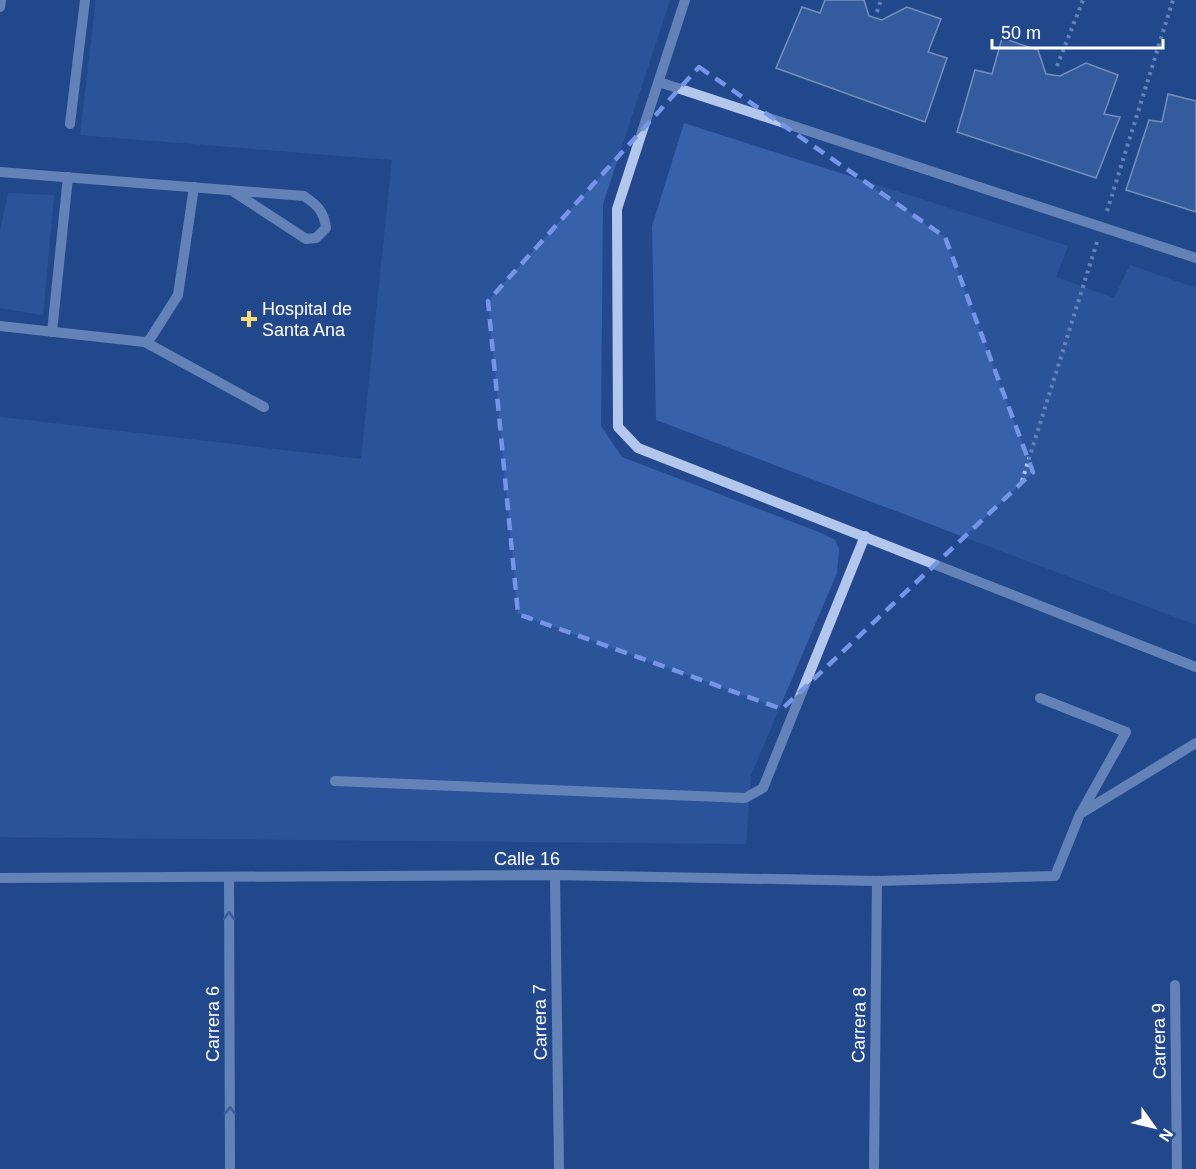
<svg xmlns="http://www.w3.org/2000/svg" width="1196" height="1169" font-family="Helvetica,sans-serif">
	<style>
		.green { fill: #3761aa }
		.building { fill: #4b71b4; stroke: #d7e3f8; stroke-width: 1.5 }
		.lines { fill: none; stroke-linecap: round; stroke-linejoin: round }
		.path { stroke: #b2c7eb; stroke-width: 4; stroke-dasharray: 3 4.5; stroke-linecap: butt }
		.minor { stroke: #b2c7eb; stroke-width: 10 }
		.oneway { stroke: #5574ae }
		.marked { fill: none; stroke: #7795e8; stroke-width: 4.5; stroke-dasharray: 12 8; stroke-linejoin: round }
		.poi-dot { fill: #f7dc74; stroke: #23488d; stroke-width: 2 }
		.labels { text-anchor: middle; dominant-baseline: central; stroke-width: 4.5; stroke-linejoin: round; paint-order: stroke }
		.poi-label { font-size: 18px; fill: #fff; stroke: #23488d; text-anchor: start }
		.street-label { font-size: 18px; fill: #fff; stroke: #23488d }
	</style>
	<rect width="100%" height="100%" fill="#23488d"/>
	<g class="green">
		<polygon points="96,0 670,0 603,204 601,426 622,457 819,532 835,540 839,549 837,573 751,775 746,844 0,837 0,417 361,459 392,160 80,135"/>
		<polygon points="684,123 1068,246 1056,277 1114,298 1130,265 1196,288 1196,625 656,420 652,226"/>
		<polygon points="8,193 54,195 43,315 0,308 0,232"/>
	</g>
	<g class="building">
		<polygon points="825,0 864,0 869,16 882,20 907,7 941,19 928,52 947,58 925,122 776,68 802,7 820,13"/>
		<polygon points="1002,38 1038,50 1046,74 1060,76 1086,63 1118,75 1104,114 1120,117 1096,178 957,132 975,70 992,74"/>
		<polygon points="1168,94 1196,101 1196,212 1126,190 1149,120 1162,122"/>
	</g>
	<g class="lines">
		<g class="path">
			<polyline points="877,12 881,0"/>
			<polyline points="1057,66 1083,0"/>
			<polyline points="1107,211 1173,0"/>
			<polyline points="1022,481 1097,242"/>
		</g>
		<g class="minor">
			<polyline points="685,0 617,209 618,427 638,448 1196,667"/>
			<polyline points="0,7 1,0"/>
			<polyline points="659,82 1196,258"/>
			<polyline points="70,124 85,0"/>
			<path d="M0,172L304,196C317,205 324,211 326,228L316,238L306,239L231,190"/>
			<polyline points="0,326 145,342 264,407"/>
			<polyline points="52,332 68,177"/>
			<polyline points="145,342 150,339 178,295 194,187"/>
			<polyline points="1040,698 1126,732 1082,811"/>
			<polyline points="335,781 745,798 763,788 865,536"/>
			<polyline points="555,875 559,1169"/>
			<polyline points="0,878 555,875 877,881 1055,876 1080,814 1196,743"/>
			<polyline points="229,878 230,1169"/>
			<polyline points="1175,985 1177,1169"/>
			<polyline points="874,1169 877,881"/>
		</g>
	</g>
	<defs><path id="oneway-chevron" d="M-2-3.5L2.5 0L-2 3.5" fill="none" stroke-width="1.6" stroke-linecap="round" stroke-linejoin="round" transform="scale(1.5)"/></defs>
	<g class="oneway">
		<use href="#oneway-chevron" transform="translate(229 916) rotate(-90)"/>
		<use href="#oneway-chevron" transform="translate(230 1111) rotate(-90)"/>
	</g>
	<path d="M0 0H1196V1169H0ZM699,67L945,237L1033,472L782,709L518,614L488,301Z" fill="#23488d" fill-opacity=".55" fill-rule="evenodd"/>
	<path class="marked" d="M699,67L945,237L1033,472L782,709L518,614L488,301Z"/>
	<path class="poi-dot" d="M246 310h6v6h6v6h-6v6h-6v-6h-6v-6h6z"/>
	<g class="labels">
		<g class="poi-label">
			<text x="262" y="309">Hospital de<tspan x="262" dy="21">Santa Ana</tspan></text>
		</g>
		<g class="street-label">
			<text x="527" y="859">Calle 16</text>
			<text transform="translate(540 1022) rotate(-91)">Carrera 7</text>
			<text transform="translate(213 1024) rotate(-90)">Carrera 6</text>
			<text transform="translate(859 1025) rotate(-89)">Carrera 8</text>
			<text transform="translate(1159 1041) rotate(-91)">Carrera 9</text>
		</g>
	</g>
	<g transform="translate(1154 1127) rotate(124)" stroke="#23488d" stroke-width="4.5" paint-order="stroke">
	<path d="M0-4.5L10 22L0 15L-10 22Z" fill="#ffffff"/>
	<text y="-9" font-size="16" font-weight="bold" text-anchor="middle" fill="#ffffff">N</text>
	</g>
	<path d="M992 39v9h171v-9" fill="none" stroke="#ffffff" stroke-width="3"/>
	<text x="1001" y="39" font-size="18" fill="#ffffff" stroke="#23488d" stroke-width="4.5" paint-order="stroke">50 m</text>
</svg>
